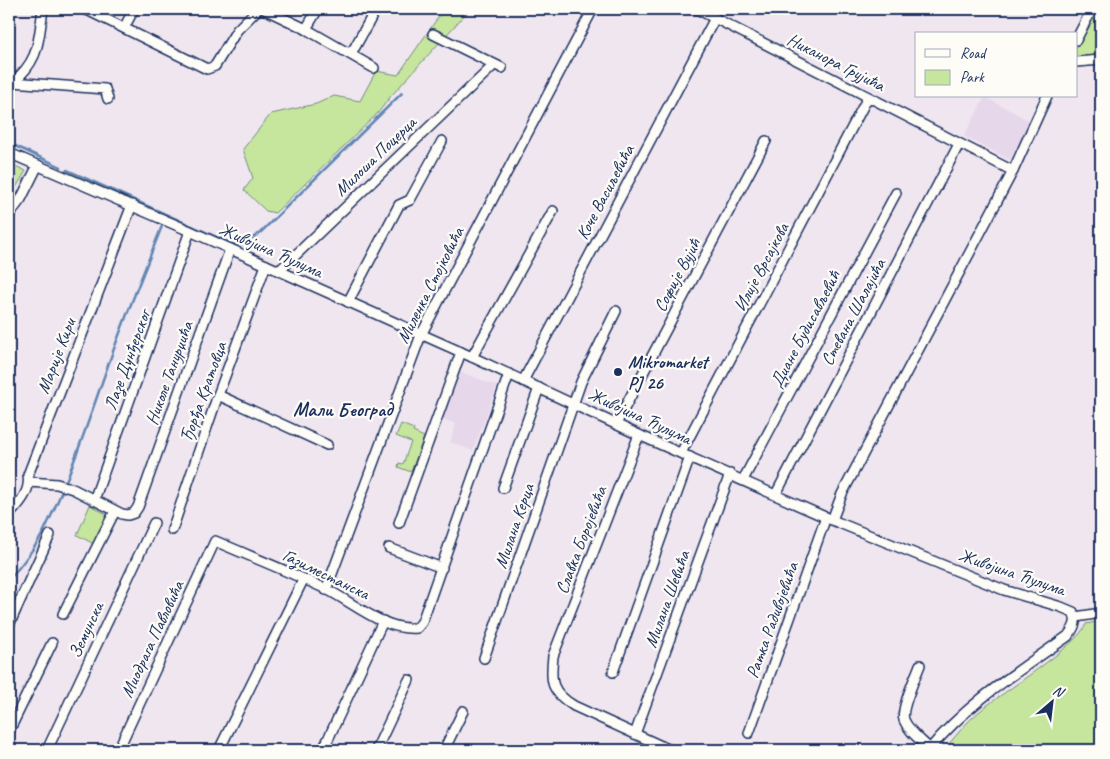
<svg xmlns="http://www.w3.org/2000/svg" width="1110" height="759" font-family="Caveat,sans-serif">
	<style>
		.built { fill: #e7d7eb }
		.green { fill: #c6e69e; stroke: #708a7e }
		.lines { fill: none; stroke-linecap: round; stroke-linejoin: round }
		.stream { stroke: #6187b3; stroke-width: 2.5 }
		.minor-casing { stroke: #1b2f5e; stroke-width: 12 }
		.minor { stroke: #fdfcf7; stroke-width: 9 }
		.poi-dot { fill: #1b2f5e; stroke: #fdfcf7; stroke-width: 2 }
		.labels { text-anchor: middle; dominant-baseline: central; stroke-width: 4.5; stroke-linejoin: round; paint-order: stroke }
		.street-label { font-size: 18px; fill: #1b2f5e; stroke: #fdfcf7 }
		.poi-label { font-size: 18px; font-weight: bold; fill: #1b2f5e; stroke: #fdfcf7; text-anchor: start }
		.neighbourhood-label { font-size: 19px; font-weight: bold; fill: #1b2f5e; stroke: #fdfcf7 }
	</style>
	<rect width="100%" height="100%" fill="#f0e6f0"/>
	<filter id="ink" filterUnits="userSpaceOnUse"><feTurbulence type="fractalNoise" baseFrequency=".02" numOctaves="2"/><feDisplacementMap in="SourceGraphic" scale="10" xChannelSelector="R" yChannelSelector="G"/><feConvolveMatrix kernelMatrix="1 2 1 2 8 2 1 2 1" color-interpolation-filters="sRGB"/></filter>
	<g filter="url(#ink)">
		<g class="built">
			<polygon points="985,97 1030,121 1010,160 964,136"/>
			<polygon points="458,371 497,386 473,451 450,442 456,424 440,418"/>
		</g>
		<g class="green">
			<polygon points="448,9 470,9 391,96 377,114 275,213 266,211 244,190 253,178 243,149 271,114 316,104 334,96 360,101 376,71 398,75 439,16"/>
			<polygon points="1087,9 1101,9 1101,54 1076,57 1076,34"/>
			<polygon points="9,163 26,171 9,199"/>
			<polygon points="401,424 414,429 413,432 424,437 411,472 398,467 399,463 403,464 411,442 396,436"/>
			<polygon points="90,505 108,515 94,544 77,535"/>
			<path d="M1101,621V750H944C955,737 966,722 980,711C1000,694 1080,644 1086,624Z"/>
		</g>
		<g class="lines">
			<g class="stream">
				<polyline points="9,143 61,167"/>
				<polyline points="67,170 232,244 243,244 260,233 402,93"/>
				<path d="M9,580C21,565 35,549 44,531C69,480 87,425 106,371C123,322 143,274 162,226"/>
			</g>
			<defs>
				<g id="minor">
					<polyline points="85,9 207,69 215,66 237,30 258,9"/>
					<polyline points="264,9 306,29 374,68"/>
					<polyline points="697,9 1013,171"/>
					<polyline points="124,28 134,9"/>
					<polyline points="306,29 318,9"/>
					<polyline points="433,34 502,68"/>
					<polyline points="1076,40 1092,9"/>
					<polyline points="347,52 351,52 355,47 376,9"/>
					<polyline points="1076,62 1101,60"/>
					<polyline points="12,82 105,89 108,99"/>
					<path d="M11,84C40,60 38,43 43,9"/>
					<path d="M9,153L190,231L472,357L639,435L832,520L1004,590L1061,607L1073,612C1078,621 1074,628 1068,636C1019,671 967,703 929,750"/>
					<polyline points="9,215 21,199 38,165"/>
					<polyline points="279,271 494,65"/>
					<polyline points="348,302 399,205 410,200 442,141"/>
					<polyline points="472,357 553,211"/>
					<polyline points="523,381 715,18"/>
					<polyline points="218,395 327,445"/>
					<polyline points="616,424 766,141"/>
					<path d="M639,435L553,656C550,682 551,692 574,706L670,750"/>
					<polyline points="681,453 868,97"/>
					<polyline points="743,480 896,193"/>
					<polyline points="29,482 57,484 73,489 122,514 128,515 134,513 138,507 230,249"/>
					<polyline points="503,488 539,388"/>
					<polyline points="776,494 959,144"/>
					<polyline points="94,500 190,231"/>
					<path d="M9,515C20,503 31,491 28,475L132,205"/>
					<polyline points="832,520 842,494 1013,171 1047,96"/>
					<polyline points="399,523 461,352"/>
					<polyline points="172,530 218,395 266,265"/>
					<polyline points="389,548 442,568"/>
					<polyline points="326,590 421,335 593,9"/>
					<polyline points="63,614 115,511"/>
					<polyline points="1076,617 1101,613"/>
					<polyline points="9,625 50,535"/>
					<polyline points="484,658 581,382 616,311"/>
					<path d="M920,665C916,676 900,710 904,720C909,732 921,740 930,749"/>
					<polyline points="613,672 690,457"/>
					<polyline points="9,731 52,643"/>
					<polyline points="749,733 826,517"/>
					<polyline points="635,734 730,474"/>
					<polyline points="47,750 154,523"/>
					<path d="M118,750L215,541C252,557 290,572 326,589C354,603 384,631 417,628L422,622L509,374"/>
					<polyline points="219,750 303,580"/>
					<polyline points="323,750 383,621"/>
					<polyline points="376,750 409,680"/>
					<polyline points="444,750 463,711"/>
				</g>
			</defs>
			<use href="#minor" class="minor-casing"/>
			<use href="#minor" class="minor"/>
		</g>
	</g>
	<circle class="poi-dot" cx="618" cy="372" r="5"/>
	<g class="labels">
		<g class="street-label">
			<text transform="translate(836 62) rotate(27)">Никанора Грујића</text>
			<text transform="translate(375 156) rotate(-44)">Милоша Поцерца</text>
			<text transform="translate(605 192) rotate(-62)">Коче Васиљевића</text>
			<text transform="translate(271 250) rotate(24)">Живојина Ћулума</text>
			<text transform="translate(761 267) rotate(-62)">Илије Врсајкова</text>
			<text transform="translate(677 275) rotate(-62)">Софије Вујић</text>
			<text transform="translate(430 285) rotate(-63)">Миленка Стојковића</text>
			<text transform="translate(853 312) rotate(-62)">Стевана Шалајића</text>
			<text transform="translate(805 329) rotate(-62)">Диане Будисављевић</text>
			<text transform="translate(56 356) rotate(-69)">Марије Кири</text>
			<text transform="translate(127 360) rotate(-70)">Лазе Дунђерског</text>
			<text transform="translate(169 373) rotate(-70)">Николе Танурџића</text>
			<text transform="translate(203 392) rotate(-70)">Ђорђа Кратовца</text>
			<text transform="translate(640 416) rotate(25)">Живојина Ћулума</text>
			<text transform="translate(514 526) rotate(-71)">Милана Керца</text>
			<text transform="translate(581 540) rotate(-69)">Славка Боројевића</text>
			<text transform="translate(1012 572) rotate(19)">Живојина Ћулума</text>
			<text transform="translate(326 574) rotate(26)">Газиместанска</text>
			<text transform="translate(667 599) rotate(-70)">Милана Шевића</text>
			<text transform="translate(772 620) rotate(-70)">Ратка Радивојевића</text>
			<text transform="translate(86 630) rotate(-65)">Земунска</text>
			<text transform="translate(152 639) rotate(-65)">Миодрага Павловића</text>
		</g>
		<g class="poi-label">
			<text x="628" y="362">Mikromarket<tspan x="628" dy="21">PJ 26</tspan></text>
		</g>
		<g class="neighbourhood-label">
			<text x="343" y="410">Мали Београд</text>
		</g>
	</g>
	<rect width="1110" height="759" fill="none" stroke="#fdfcf7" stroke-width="30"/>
	<rect x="15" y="15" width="1080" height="729" fill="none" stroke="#1b2f5e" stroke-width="2" filter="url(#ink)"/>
	<rect x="915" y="32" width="162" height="65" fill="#fdfcf7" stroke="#a3aaba"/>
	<rect x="925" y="49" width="25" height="8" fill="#fdfcf7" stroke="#a3aaba"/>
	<text x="960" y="58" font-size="15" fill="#1b2f5e">Road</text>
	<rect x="925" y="70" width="25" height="15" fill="#c6e69e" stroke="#a3aaba"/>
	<text x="960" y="82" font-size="15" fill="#1b2f5e">Park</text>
	<g transform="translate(1052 702) rotate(28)" stroke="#fdfcf7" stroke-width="4" paint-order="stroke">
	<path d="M0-4L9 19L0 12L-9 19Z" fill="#1b2f5e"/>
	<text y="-8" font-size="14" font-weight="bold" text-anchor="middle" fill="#1b2f5e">N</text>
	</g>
</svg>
